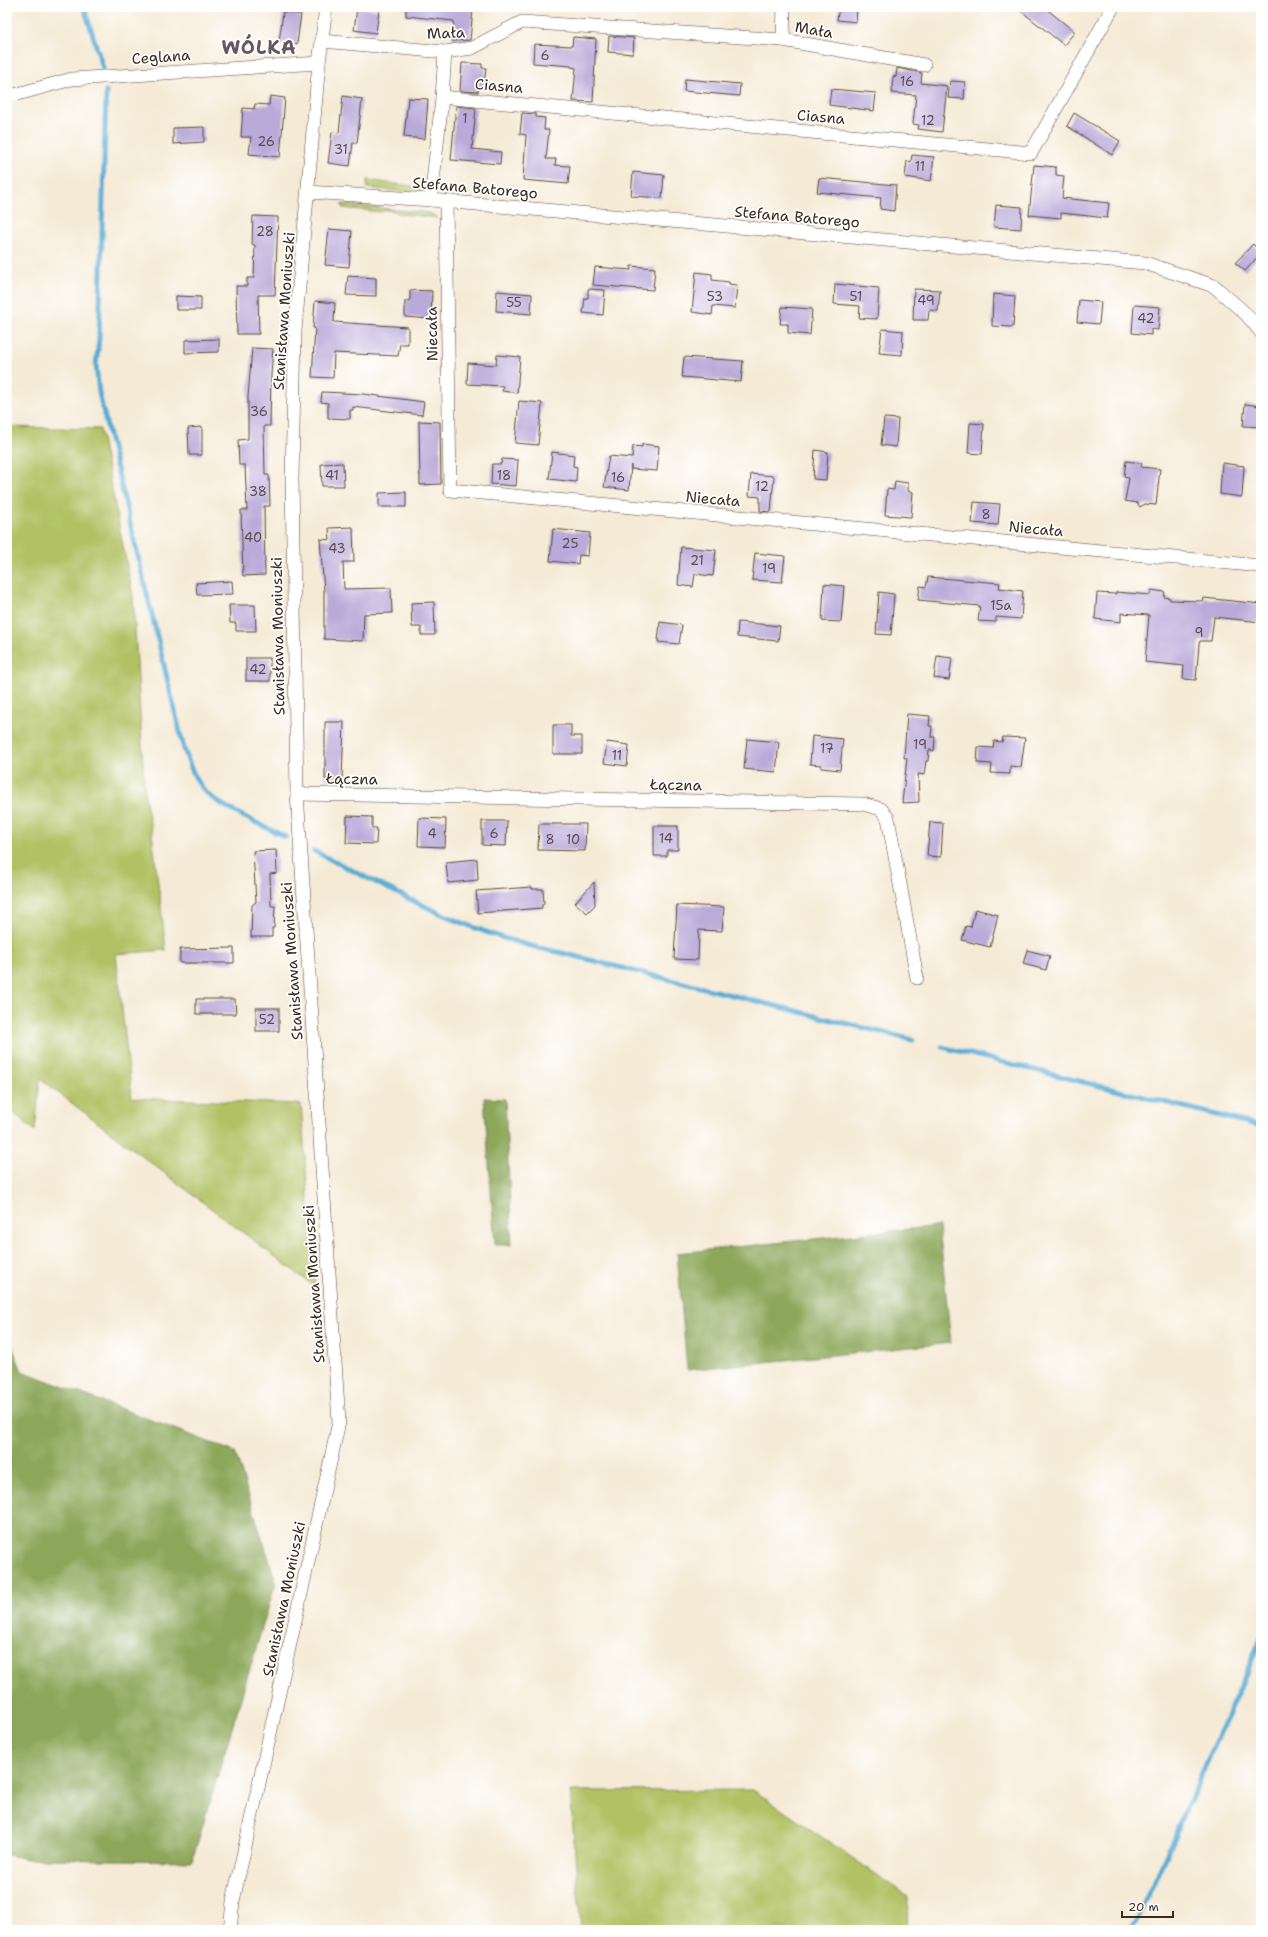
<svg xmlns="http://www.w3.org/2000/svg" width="1268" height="1937" font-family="'Shantell Sans',sans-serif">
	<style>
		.green { fill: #b1c164; stroke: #767641 }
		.forest { fill: #8ca75a; stroke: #64683c }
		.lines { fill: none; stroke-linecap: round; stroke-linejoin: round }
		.stream { stroke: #59acd4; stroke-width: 5 }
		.building { fill: #baaad9 }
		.minor-casing { stroke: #574739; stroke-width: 14 }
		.minor { stroke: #fff; stroke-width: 13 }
		.labels { text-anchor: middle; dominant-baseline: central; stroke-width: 3.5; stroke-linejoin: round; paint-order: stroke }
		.number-label { font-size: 13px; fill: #5b4a4d }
		.street-label { font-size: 15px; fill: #3b2a1e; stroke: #fff }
		.district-label { font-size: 19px; font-weight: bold; letter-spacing: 1px; fill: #67575f; stroke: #fff }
	</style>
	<rect width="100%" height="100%" fill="#fff"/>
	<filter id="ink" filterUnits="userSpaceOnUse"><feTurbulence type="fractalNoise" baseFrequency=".025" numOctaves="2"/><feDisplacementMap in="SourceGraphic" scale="8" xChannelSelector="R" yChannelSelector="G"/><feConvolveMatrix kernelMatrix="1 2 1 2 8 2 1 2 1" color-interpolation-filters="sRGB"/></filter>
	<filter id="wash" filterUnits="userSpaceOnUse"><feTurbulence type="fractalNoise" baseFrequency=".012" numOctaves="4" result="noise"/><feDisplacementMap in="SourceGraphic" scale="16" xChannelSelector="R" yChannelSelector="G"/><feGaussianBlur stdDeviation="0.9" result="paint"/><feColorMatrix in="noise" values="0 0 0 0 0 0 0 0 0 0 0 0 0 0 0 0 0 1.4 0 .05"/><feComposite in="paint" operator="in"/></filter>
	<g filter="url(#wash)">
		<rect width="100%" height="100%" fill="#f5ead5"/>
		<g class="green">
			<polygon points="367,180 426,188 421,192 417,193 367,188"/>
			<polygon points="342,204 430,213 438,218 400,214 394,211 386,210 380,212 343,208"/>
			<polygon points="7,427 100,429 133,596 145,796 152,833 166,950 116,954 132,1098 301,1104 315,1287 40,1079 35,1131 7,1107"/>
			<polygon points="753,1790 908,1896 907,1930 581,1930 570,1791"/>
		</g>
		<g class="forest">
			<polygon points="484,1098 505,1099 512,1245 495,1245"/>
			<polygon points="939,1226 951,1343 687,1370 677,1253"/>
			<polygon points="7,1334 22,1371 235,1452 276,1582 192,1861 27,1859 7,1855"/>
		</g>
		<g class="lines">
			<g class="stream">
				<polyline points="84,7 103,68"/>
				<path d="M106,91L99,339L96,365L99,393L184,749C189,763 194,779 204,790C217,806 266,827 286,837"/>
				<path d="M314,851C394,891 474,937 562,953L913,1040"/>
				<polyline points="942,1047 1261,1126"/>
				<polyline points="1129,1930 1143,1908 1261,1639"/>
			</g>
		</g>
		<g id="blocks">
			<g class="building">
				<polygon points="406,7 438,7 473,10 470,40 452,41 454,21 406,16"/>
				<polygon points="839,7 857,7 856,22 837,20"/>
				<polygon points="1016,7 1044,7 1075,32 1064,45"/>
				<polygon points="357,8 379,10 376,33 354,30"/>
				<polygon points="283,12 301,14 297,44 279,42"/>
				<polygon points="609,36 634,38 633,54 608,52"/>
				<polygon points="573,37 596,39 593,102 573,101 576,68 571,67 571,66 533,63 534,44 572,46"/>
				<polygon points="462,63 482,64 482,68 486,68 484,86 479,86 478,92 460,91"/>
				<polygon points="897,68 922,73 921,83 947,86 942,132 918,129 919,125 913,124 916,95 892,93 893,76 896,77"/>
				<polygon points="685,79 740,84 739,96 684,91"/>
				<polygon points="950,81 965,82 964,99 948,98"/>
				<polygon points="831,89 876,93 874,111 829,105"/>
				<polygon points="270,96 285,98 280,157 249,154 251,137 241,137 243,108 254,109 255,104 269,105"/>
				<polygon points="343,96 362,99 357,143 353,143 350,166 328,163 332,132 339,133"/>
				<polygon points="408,98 428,99 425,139 404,137"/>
				<polygon points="456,106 476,108 472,149 501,152 500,164 451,160"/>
				<polygon points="522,113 536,114 536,117 545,118 544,130 549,130 546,159 556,159 555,165 570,166 568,184 523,180 526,135 520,134"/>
				<polygon points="1074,113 1120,141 1112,155 1067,126"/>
				<polygon points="204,127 204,142 173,144 173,128"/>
				<polygon points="912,155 934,157 931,181 905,177 907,161 911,162"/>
				<polygon points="1034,165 1056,167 1056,175 1064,176 1062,198 1109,203 1107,218 1061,213 1061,218 1029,215"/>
				<polygon points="633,172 664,175 662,198 631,196"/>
				<polygon points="819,178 896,185 894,211 880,209 881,198 817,192"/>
				<polygon points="996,205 1022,207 1021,229 994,227"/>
				<polygon points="253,216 278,217 275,295 258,295 259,334 237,334 236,286 247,286 247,278 254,278 255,245 252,245"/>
				<polygon points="329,229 352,231 349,267 325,265"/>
				<polygon points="1253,244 1261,253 1245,271 1235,263"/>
				<polygon points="631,266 655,268 653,290 593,285 595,267 631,270"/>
				<polygon points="696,272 712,274 712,280 729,282 729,284 737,285 735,308 713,306 712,315 692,312"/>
				<polygon points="348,276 376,278 376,296 346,295"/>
				<polygon points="835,284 879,288 877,319 859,318 860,306 834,304"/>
				<polygon points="588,289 605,290 603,315 583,313 585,298 588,298"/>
				<polygon points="914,289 940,290 938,311 929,310 928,320 913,320"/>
				<polygon points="410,290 432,291 431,319 405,317 405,301 410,301"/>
				<polygon points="497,291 532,294 531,314 496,311"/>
				<polygon points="993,294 1015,296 1013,327 992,326"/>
				<polygon points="176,296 201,297 201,310 176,310"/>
				<polygon points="1079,300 1101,302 1099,324 1077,322"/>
				<polygon points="315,301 335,303 334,322 408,327 408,344 400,344 398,356 334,353 333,378 312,377 315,328 313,328"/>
				<polygon points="1134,305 1160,307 1158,330 1151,329 1151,335 1132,333"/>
				<polygon points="782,307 812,309 810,335 788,333 788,324 780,324"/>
				<polygon points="882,329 903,331 902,355 879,353"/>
				<polygon points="219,339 219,352 185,353 185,340"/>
				<polygon points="252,348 273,349 271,375 270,426 264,426 265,475 269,475 270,506 264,506 265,575 243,576 241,510 247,510 245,465 239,465 238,440 248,439 248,397"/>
				<polygon points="497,355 520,357 517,393 502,391 503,386 467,384 468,363 496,365"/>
				<polygon points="684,357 743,361 741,382 682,377"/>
				<polygon points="322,392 363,394 424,402 422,415 353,407 353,410 350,410 350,419 328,418 328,403 321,402"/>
				<polygon points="519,401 542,403 538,445 515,443"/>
				<polygon points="1245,404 1261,406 1261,427 1243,426"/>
				<polygon points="884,418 898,419 896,447 881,445"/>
				<polygon points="419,421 440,422 441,484 420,485"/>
				<polygon points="970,423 984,424 982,454 968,453"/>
				<polygon points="202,427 202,455 189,455 188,428"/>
				<polygon points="642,444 659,446 657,471 631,469 631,465 629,490 604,487 609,456 632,458 633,446 642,447"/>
				<polygon points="815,450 828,452 826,480 813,479"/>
				<polygon points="552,452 574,455 573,466 577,467 576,482 549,479"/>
				<polygon points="502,459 518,460 516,486 491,484 492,464 501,464"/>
				<polygon points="1126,461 1142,463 1141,467 1160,469 1156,505 1145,504 1140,507 1137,503 1125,501 1129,478 1124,477"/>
				<polygon points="343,463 344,486 322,486 321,464"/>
				<polygon points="1222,463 1244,466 1242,497 1220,494"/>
				<polygon points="751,474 774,476 771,512 760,511 760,497 749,496"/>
				<polygon points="895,481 908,483 908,491 913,492 911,517 885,515 887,489 894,490"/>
				<polygon points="406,492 406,507 379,507 379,493"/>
				<polygon points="974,502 1000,504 998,525 972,523"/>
				<polygon points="353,527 354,562 343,562 344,589 391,588 392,613 364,614 363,641 324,639 324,591 320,539 330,540 329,528"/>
				<polygon points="553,529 590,533 588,556 579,555 578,564 550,561"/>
				<polygon points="681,547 716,550 713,576 695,574 693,587 678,585"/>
				<polygon points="755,553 785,556 782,582 752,580"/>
				<polygon points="928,577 1000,583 999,588 1023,591 1021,619 996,617 996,622 978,621 980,606 918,600 920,586 926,587"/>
				<polygon points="232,581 233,594 197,595 196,583"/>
				<polygon points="824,584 844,586 841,622 822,621"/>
				<polygon points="1151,590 1165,592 1164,597 1170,598 1170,600 1203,601 1204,598 1261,604 1261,622 1214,617 1211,641 1200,641 1199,644 1196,680 1183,679 1184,666 1145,662 1149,615 1121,613 1121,622 1095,619 1097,593 1116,594 1116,592 1150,595"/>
				<polygon points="879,592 894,594 891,635 876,634"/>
				<polygon points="434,602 435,635 421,635 421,627 412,627 411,603"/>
				<polygon points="229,605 255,605 256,631 236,631 236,623 230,623"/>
				<polygon points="660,622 682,625 679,644 658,642"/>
				<polygon points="738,622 780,626 778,641 737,637"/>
				<polygon points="937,656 952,658 949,680 934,678"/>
				<rect x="246" y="658" width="24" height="23"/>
				<polygon points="907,714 930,716 929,726 932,726 931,737 935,737 934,751 929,750 928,761 926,761 924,775 918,774 919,802 902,803 907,758 904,758"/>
				<polygon points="325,722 344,722 342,780 325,779"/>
				<polygon points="553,725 571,725 571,736 582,736 582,754 553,754"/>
				<polygon points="812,736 843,739 840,770 821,768 821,765 810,764"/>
				<polygon points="1003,737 1025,738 1021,767 1010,766 1010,774 991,773 992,764 977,763 978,747 993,748 994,741 1002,742"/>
				<polygon points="747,739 779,742 776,772 744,769"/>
				<polygon points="607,742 629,745 627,766 604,763"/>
				<polygon points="347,816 372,817 372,828 377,828 376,844 346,843"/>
				<polygon points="419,818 446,819 445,847 418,846"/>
				<polygon points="482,821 507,821 506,846 482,845"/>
				<polygon points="930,822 943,823 941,857 927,856"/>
				<polygon points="539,824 586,824 585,851 538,850"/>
				<polygon points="654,826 678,826 678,850 667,850 667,856 654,856"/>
				<polygon points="276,850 277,873 270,874 271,906 275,906 274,928 272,928 272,937 251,937 252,905 256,902 253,851"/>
				<polygon points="477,859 478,880 448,883 446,862"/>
				<polygon points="594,882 595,905 587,913 575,903"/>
				<polygon points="532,887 532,889 543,889 544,904 542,904 542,908 478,913 476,891"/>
				<polygon points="677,905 724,907 722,931 699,930 698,960 674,959"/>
				<polygon points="975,909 998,915 990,947 962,940 966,926 971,927"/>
				<polygon points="234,948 234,963 180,963 180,949"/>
				<polygon points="1027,950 1050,956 1046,970 1023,964"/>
				<polygon points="196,999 235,999 236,1014 196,1014"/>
				<rect x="256" y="1008" width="23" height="23"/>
			</g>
		</g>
	</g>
	<g filter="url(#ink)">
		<use href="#blocks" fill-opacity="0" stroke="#574739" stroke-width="1"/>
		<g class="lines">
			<defs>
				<g id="minor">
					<polyline points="783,40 784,7"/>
					<polyline points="322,41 445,52 472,48 522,22 783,40 924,65"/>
					<polyline points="7,97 72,79 319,63"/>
					<polyline points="442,97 1031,153 1113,7"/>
					<polyline points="308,192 431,200 1145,263 1214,286 1246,314 1261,332"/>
					<polyline points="431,200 442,98 445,52"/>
					<polyline points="446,202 450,490 1261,566"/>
					<polyline points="297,794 863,804 881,809 888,818 917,978"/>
					<polyline points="230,1930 233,1901 339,1422 297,794 292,479 295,331 319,63 326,7"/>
				</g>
			</defs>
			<use href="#minor" class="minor-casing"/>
			<use href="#minor" class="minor"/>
		</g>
	</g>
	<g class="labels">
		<g class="number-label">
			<text x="545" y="55">6</text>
			<text x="907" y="81">16</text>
			<text x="465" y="118">1</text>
			<text x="928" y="120">12</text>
			<text x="266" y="141">26</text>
			<text x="341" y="149">31</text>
			<text x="920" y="166">11</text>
			<text x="265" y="231">28</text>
			<text x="715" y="296">53</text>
			<text x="856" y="296">51</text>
			<text x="926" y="300">49</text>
			<text x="514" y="302">55</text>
			<text x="1146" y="318">42</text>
			<text x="259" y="411">36</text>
			<text x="332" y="475">41</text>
			<text x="504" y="475">18</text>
			<text x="618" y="477">16</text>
			<text x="762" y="486">12</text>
			<text x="258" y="491">38</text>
			<text x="986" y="514">8</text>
			<text x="253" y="537">40</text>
			<text x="570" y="543">25</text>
			<text x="337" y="548">43</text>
			<text x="697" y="560">21</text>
			<text x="769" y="568">19</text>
			<text x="1001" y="605">15a</text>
			<text x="1199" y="632">9</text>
			<text x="258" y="669">42</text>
			<text x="920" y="744">19</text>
			<text x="827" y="748">17</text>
			<text x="617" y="755">11</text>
			<text x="432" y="833">4</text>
			<text x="494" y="833">6</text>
			<text x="666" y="838">14</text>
			<text x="550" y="839">8</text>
			<text x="573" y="839">10</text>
			<text x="267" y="1019">52</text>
		</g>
		<g class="street-label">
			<text transform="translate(814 30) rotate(10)">Mała</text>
			<text transform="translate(446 33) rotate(-2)">Mała</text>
			<text transform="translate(161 57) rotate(-4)">Ceglana</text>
			<text transform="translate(499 86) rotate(5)">Ciasna</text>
			<text transform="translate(821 117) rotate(5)">Ciasna</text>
			<text transform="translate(475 188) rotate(5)">Stefana Batorego</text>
			<text transform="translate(797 217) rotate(5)">Stefana Batorego</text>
			<text transform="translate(284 311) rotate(-86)">Stanisława Moniuszki</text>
			<text transform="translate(432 334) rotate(-91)">Niecała</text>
			<text transform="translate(713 499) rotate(5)">Niecała</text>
			<text transform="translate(1036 529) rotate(5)">Niecała</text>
			<text transform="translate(278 636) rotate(-91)">Stanisława Moniuszki</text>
			<text transform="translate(352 779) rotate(1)">Łączna</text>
			<text transform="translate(676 785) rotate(1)">Łączna</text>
			<text transform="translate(292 961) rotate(-94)">Stanisława Moniuszki</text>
			<text transform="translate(314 1284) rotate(-94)">Stanisława Moniuszki</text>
			<text transform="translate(284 1599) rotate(-78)">Stanisława Moniuszki</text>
		</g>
		<g class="district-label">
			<text x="259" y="47">WÓLKA</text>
		</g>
	</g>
	<rect width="1268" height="1937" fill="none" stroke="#fff" stroke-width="24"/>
	<path d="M1122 1911v6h51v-6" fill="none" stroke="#3b2a1e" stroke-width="2"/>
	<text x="1128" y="1911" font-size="12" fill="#3b2a1e" stroke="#ffffff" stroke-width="3" paint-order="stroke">20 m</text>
</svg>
